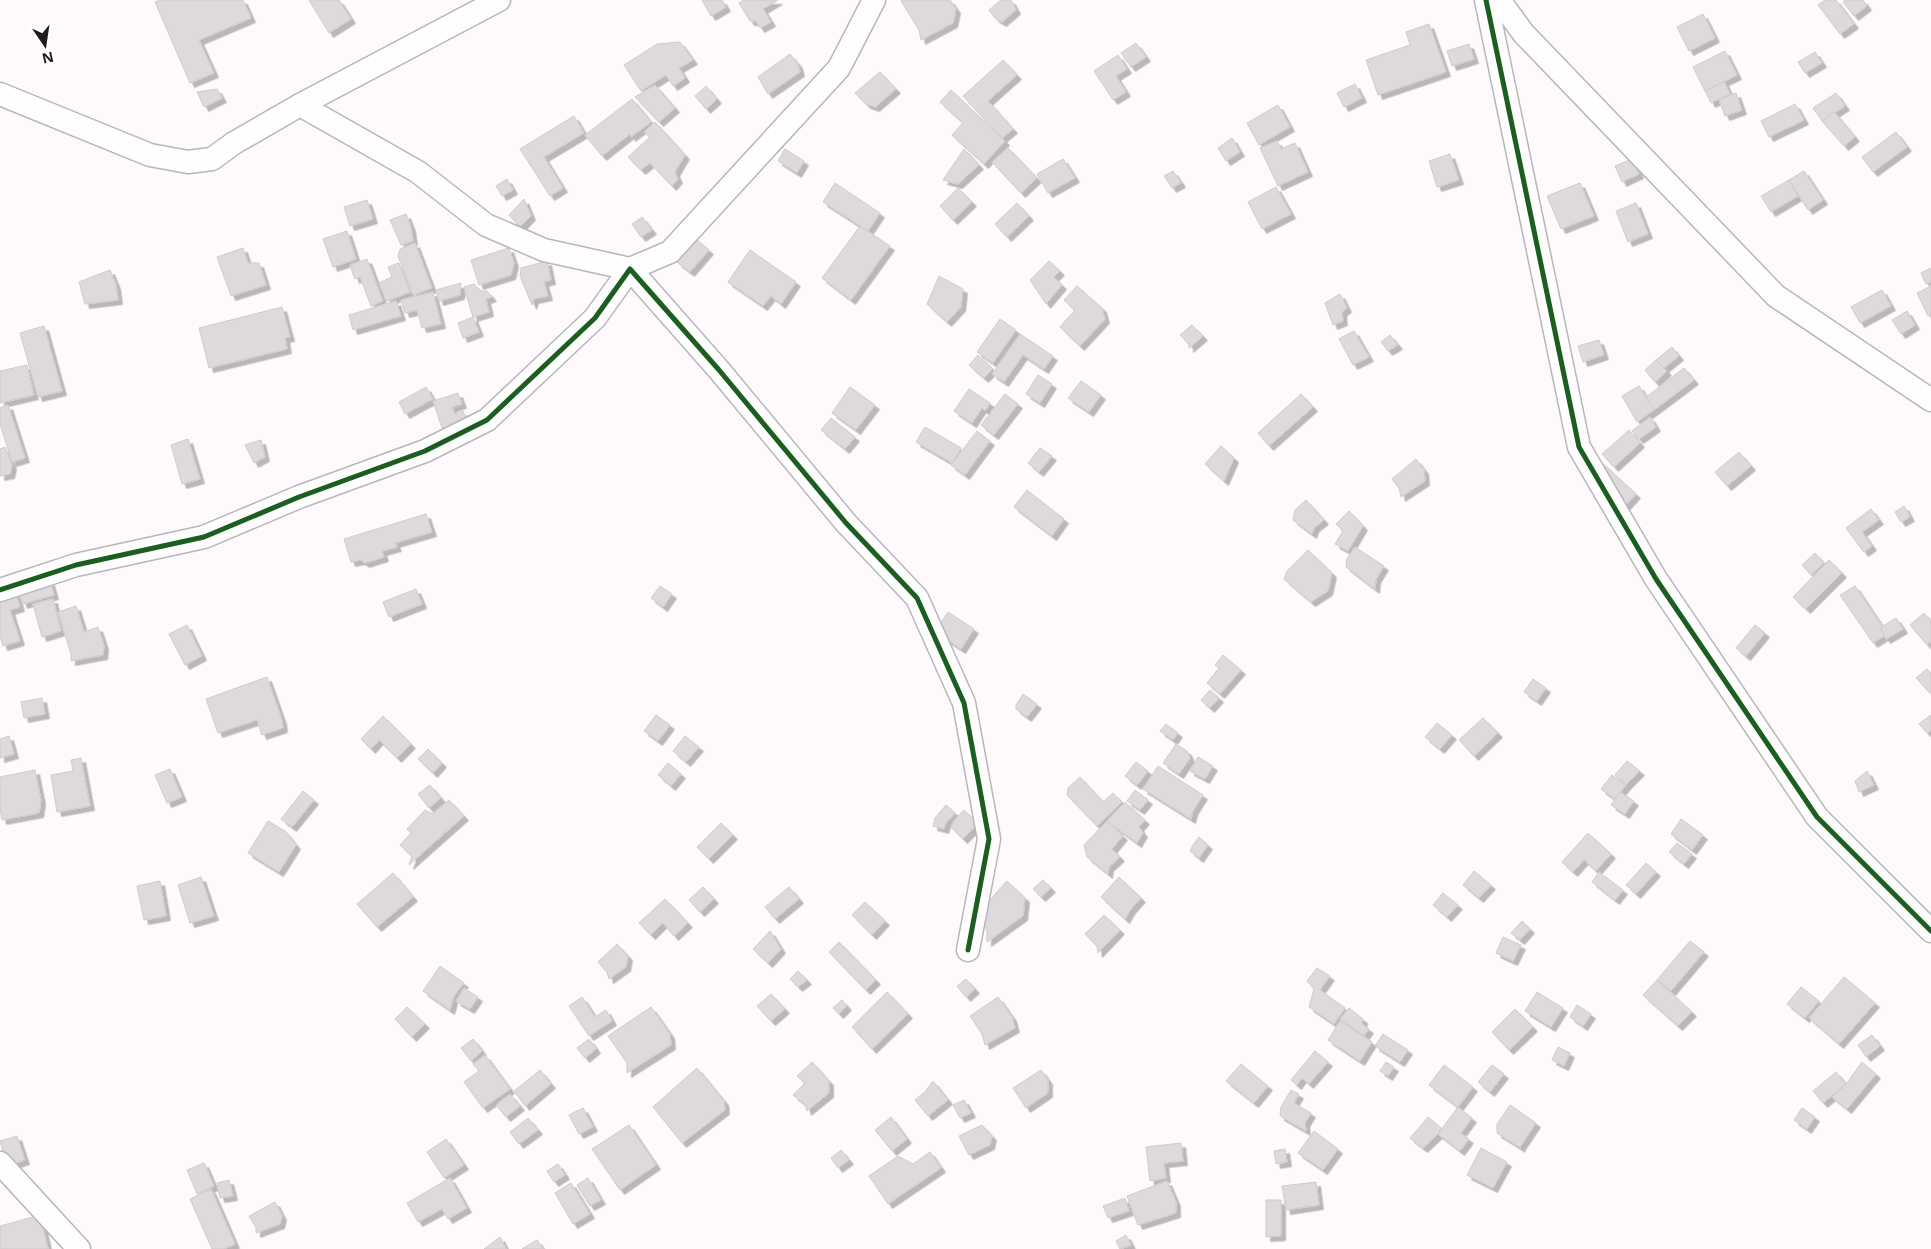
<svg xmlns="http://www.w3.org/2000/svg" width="1931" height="1249" font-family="'Noto Sans',sans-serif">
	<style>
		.building { fill: #ded9dc; stroke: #cfcacd; filter: url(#shadow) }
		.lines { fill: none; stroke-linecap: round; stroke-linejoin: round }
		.minor-casing { stroke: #bbb5b9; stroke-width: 25 }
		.minor { stroke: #fffeff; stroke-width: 22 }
		.cycleway-casing { stroke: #fff; stroke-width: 8 }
		.cycleway { stroke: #1b5e20; stroke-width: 5 }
	</style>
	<defs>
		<filter id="shadow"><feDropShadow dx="4.5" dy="4.5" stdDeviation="0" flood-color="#0004"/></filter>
	</defs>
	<rect width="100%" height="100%" fill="#fef9fc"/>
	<g class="building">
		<polygon points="160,0 243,0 251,18 199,40 214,73 190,83 155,2"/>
		<polygon points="309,0 339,0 351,19 329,33"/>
		<polygon points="702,0 722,0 726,7 711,16"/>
		<polygon points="744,0 778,0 763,9 771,22 760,28 756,21 750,21 739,3"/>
		<polygon points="903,0 950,0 956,9 953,23 921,40 919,30 901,1"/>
		<polygon points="1001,0 1011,0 1016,10 1002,22 995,18 989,10"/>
		<polygon points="1825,0 1836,0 1854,24 1840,34 1818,5"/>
		<polygon points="1845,0 1863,0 1867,6 1854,16 1843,2"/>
		<polygon points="1703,14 1715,38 1689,51 1677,27"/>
		<polygon points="1429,24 1446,72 1378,95 1366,60 1410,45 1406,32"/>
		<polygon points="680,42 693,60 679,68 685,78 673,86 666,75 641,91 624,65 657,44"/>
		<polygon points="1136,43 1146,57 1131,67 1121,53"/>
		<polygon points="1469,44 1474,59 1452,66 1447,51"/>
		<polygon points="1725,51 1737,75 1705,91 1693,67"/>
		<polygon points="1815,52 1822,63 1805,73 1798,62"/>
		<polygon points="790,54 798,64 800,72 768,94 758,77"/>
		<polygon points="1118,55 1127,69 1116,76 1126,92 1113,100 1094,71"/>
		<polygon points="1003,60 1017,75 988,101 1013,129 1002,138 963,96"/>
		<polygon points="880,72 896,89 875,107 866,104 855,93"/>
		<polygon points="1724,82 1730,94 1711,103 1705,91"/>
		<polygon points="1355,84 1362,98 1344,107 1337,93"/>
		<polygon points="655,85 675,108 659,122 635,97"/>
		<polygon points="706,86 717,99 706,109 695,96"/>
		<polygon points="217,89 222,98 204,107 197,92"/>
		<polygon points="951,90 1005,141 984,164 952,135 963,123 940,102"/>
		<polygon points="1736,93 1742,110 1725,116 1719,100"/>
		<polygon points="1836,93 1845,106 1822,121 1813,108"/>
		<polygon points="632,99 651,122 631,137 630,134 602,156 585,135"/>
		<polygon points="1795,104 1804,120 1769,137 1761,121"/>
		<polygon points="1278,105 1290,127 1259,145 1247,123"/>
		<polygon points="1834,112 1855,137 1844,146 1822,121"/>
		<polygon points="574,116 584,133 544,157 563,188 550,196 520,149"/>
		<polygon points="655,122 685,155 675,172 678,179 672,186 650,163 641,170 628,157 650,137 644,132"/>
		<polygon points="1896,132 1907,147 1873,172 1862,157"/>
		<polygon points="1232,138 1240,152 1226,161 1218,148"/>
		<polygon points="1277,141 1281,149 1295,143 1308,172 1278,186 1260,148"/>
		<polygon points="1008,148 1037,178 1021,193 992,162"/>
		<polygon points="785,149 804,161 797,173 778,161"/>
		<polygon points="964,149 979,165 958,184 943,180"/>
		<polygon points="1450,154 1459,180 1437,187 1429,161"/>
		<polygon points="1063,159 1075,178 1048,193 1037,174"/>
		<polygon points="1632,159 1639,174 1622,182 1615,166"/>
		<polygon points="1173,171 1181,183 1172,188 1164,176"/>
		<polygon points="1804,171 1823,200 1808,210 1789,180"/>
		<polygon points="507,179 513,190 502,196 496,186"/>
		<polygon points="1789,180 1798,196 1771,212 1761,196"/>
		<polygon points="835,183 880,213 868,231 823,202"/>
		<polygon points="1580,183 1594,216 1561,229 1547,196"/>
		<polygon points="1276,187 1291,214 1262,229 1248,202"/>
		<polygon points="958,188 972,202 953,220 940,206"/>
		<polygon points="524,199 531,216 520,227 509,215"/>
		<polygon points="367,200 373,219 350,226 344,207"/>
		<polygon points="1017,203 1029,216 1007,237 995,224"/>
		<polygon points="1636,203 1648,234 1628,242 1616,211"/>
		<polygon points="406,214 411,227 413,241 401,245 390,220"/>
		<polygon points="642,217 652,230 641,237 632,224"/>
		<polygon points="860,226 890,246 851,300 822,278"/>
		<polygon points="347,231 356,259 333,267 323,239"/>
		<polygon points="696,239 709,250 690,272 677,262"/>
		<polygon points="415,243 432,288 413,295 398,256 400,249"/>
		<polygon points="243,248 248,263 259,263 266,285 231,296 217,257"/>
		<polygon points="509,248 514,263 511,275 479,285 471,260"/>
		<polygon points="750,250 796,282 781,304 771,296 763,306 728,282"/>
		<polygon points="367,259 383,301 371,306 360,277 355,279 350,265"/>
		<polygon points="547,261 551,280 544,282 548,296 534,299 532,305 520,276 521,268"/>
		<polygon points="1049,261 1060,271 1054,277 1062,285 1046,304 1030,280"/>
		<polygon points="399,263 410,292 387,301 379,283 392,277 388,267"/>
		<polygon points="1931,268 1931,282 1926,284 1921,273"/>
		<polygon points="110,270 116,285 118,300 85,304 79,282"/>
		<polygon points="939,276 963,289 961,307 947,322 927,304"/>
		<polygon points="461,283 460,295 439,301 436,290"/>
		<polygon points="474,284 481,291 487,291 492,297 486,299 489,312 473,317 464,287"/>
		<polygon points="1077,286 1102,308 1105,319 1080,346 1060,327 1075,310 1064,300"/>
		<polygon points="1931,286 1931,315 1928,316 1917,293"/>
		<polygon points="1882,290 1891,306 1860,323 1851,307"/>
		<polygon points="433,292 441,324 422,328 417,310 405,313 401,300"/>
		<polygon points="1340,294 1347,308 1342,312 1343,321 1333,325 1325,303"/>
		<polygon points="396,301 401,316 353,330 349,315"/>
		<polygon points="282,307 290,337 285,338 287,349 209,368 199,328"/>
		<polygon points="1907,311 1915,325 1901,334 1892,320"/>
		<polygon points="473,317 479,332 463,338 458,323"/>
		<polygon points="1000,319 1016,330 993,363 977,352"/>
		<polygon points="1192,325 1203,336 1189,348 1189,344 1180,335"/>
		<polygon points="44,326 62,391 38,397 20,333"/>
		<polygon points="1354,331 1369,357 1353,365 1339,339"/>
		<polygon points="1020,334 1053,356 1044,369 1023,355 1004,382 992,374"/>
		<polygon points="1390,335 1398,345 1388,351 1381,342"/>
		<polygon points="1599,340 1604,355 1583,362 1578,346"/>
		<polygon points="1672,347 1679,356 1664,368 1656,360"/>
		<polygon points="978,355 993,369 984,378 969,365"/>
		<polygon points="1656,360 1667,371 1655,382 1645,370"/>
		<polygon points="27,365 34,395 0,403 0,371"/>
		<polygon points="1684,368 1694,380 1654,410 1645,398"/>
		<polygon points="1038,375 1052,384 1040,403 1026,394"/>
		<polygon points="1081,381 1101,395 1089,412 1068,398"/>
		<polygon points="1639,386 1654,410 1637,422 1622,396"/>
		<polygon points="426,387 433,399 405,414 399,402"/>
		<polygon points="850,387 875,405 856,430 832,413"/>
		<polygon points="969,389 990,403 985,411 982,408 972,423 954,411"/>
		<polygon points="458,393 462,404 452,407 455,414 463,411 468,424 443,431 433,401"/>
		<polygon points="1005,394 1018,404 994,435 981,425"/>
		<polygon points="1301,394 1313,407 1269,446 1258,433"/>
		<polygon points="8,405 25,458 12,462 0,424 0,408"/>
		<polygon points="1650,417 1656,427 1639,439 1632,431"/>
		<polygon points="831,418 855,437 845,449 821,430"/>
		<polygon points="925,427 961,448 952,463 916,442"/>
		<polygon points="1629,430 1640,443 1614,467 1602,454"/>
		<polygon points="977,431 990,441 965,475 951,465"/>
		<polygon points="188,439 200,479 182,484 171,445"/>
		<polygon points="261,440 265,457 254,463 245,445"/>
		<polygon points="1221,446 1234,458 1224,481 1205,464"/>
		<polygon points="5,447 12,465 10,474 0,476 0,449"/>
		<polygon points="1040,448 1052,456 1039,472 1028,463"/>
		<polygon points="1739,452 1751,466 1727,486 1715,472"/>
		<polygon points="1416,459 1424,470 1425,481 1401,497 1399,488 1392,479"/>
		<polygon points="1600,461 1636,494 1625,506"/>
		<polygon points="1027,490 1064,519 1052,536 1014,507"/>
		<polygon points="1306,500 1324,520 1314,528 1312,534 1293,520 1295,510"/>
		<polygon points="1904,506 1910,517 1901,522 1895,512"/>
		<polygon points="1871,509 1879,520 1862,532 1872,546 1864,552 1846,528"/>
		<polygon points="1349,511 1363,526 1348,551 1335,544 1343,531 1336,524"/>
		<polygon points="426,514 432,532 395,543 397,547 382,551 384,557 365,563 361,560 351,562 344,539"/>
		<polygon points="1355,547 1384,566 1376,579 1375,589 1346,567 1347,559"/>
		<polygon points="1308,550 1332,573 1328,591 1311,602 1284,579 1287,571"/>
		<polygon points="1815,553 1824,563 1811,575 1802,565"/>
		<polygon points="1829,560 1842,573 1806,609 1793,597"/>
		<polygon points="50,581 54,595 23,604 19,591"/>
		<polygon points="660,586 672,594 663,607 651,598"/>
		<polygon points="1855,586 1887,634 1873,643 1840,595"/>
		<polygon points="416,589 422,604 389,617 383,602"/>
		<polygon points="15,591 20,607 10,610 20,641 3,646 0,636 0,596"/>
		<polygon points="53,599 61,631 42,637 33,604"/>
		<polygon points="76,606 84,632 98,627 104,645 103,655 71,661 71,654 58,612"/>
		<polygon points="948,612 974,629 961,649 935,632"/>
		<polygon points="1924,613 1931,622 1931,644 1929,642 1927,645 1910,625"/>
		<polygon points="1896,618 1903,629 1886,639 1880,628"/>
		<polygon points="187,625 202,656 185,665 169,634"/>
		<polygon points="1755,625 1765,633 1746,656 1736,648"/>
		<polygon points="1223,655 1241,670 1220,694 1207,683 1219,668 1215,665"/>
		<polygon points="1927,669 1931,673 1931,694 1916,678"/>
		<polygon points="267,677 282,720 283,728 262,735 257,720 218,733 206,699"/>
		<polygon points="1533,679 1546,688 1537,701 1524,692"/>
		<polygon points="1210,690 1219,698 1210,708 1201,700"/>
		<polygon points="1023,694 1037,704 1027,717 1016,709 1016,705"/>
		<polygon points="42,698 45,714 24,718 21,702"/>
		<polygon points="656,715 670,725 658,741 644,731"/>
		<polygon points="1931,715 1931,730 1927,733 1919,724"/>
		<polygon points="383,716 411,744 397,758 379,740 371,749 361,739"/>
		<polygon points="1483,718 1498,733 1474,756 1459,740"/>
		<polygon points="1437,723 1452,735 1440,749 1425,737"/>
		<polygon points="1166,724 1178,733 1173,740 1160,731"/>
		<polygon points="9,736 14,754 0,758 0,739"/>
		<polygon points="685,736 699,747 686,762 673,751"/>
		<polygon points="1176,744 1187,751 1190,758 1179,774 1163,763"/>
		<polygon points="428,749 442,763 433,773 418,759"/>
		<polygon points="1198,757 1213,766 1205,779 1190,771"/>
		<polygon points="81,758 90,806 57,812 51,775 73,771 71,760"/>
		<polygon points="1627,761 1640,771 1626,785 1615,775"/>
		<polygon points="1136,762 1148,771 1137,785 1125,776"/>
		<polygon points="668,763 681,774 671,786 658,775"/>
		<polygon points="1158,766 1203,795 1193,811 1191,819 1143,789"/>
		<polygon points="170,769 182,797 167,803 155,775"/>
		<polygon points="35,770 41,800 39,813 2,820 0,809 0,777"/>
		<polygon points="1867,771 1874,785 1859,792 1855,781"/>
		<polygon points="1612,775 1626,785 1615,799 1601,789"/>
		<polygon points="1080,777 1103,802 1113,793 1122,802 1097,826 1067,795 1068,788"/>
		<polygon points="430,785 441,798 429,808 418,794"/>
		<polygon points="1135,790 1148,800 1140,810 1127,801"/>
		<polygon points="303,791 314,800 292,827 281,819"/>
		<polygon points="1620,792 1634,801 1625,814 1611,805"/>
		<polygon points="449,800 464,816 409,865 412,856 400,845 411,833 407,829 425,810 433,814"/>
		<polygon points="1125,802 1145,820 1139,827 1143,833 1137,843 1107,821"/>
		<polygon points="946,805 955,813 946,823 944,829 933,826 935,818"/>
		<polygon points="964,810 978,824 963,839 951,827 955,819"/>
		<polygon points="1681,819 1703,835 1692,850 1671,834"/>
		<polygon points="268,821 285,831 296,845 279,872 248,853"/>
		<polygon points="1107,821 1123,836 1112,849 1120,857 1109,867 1108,874 1087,857 1084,845"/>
		<polygon points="721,823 733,835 709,859 697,847"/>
		<polygon points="1588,833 1611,854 1596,871 1584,860 1573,872 1562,862"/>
		<polygon points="1199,837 1208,845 1199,858 1190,851 1193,845"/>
		<polygon points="1677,843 1692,854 1684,864 1669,852"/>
		<polygon points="1646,863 1656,872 1636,894 1626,885"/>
		<polygon points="1474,871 1491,885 1479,898 1463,885"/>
		<polygon points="1599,872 1623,890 1615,900 1592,882"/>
		<polygon points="393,873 413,897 377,927 357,904"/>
		<polygon points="201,877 214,916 190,923 178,885"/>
		<polygon points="1119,877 1141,898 1131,909 1125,919 1101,897"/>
		<polygon points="1043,880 1051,888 1041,897 1033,889"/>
		<polygon points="160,881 166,916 144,920 137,886"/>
		<polygon points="1007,881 1025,898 1023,916 987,942 987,930 979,912"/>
		<polygon points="703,887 714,899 700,912 689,900"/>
		<polygon points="789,887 799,899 775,919 765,907"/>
		<polygon points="1443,893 1458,905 1447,917 1433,905"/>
		<polygon points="665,899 688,923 674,936 663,923 651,935 639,923"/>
		<polygon points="865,902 885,921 872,935 852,915"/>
		<polygon points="1104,915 1120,930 1098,953 1097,946 1085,934"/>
		<polygon points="1522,921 1530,929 1520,940 1511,933"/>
		<polygon points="770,931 781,949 768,963 753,949"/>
		<polygon points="1503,937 1521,945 1513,961 1496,953"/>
		<polygon points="1690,941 1704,952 1671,991 1657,980"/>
		<polygon points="839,942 876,980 866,990 829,952"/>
		<polygon points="617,944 628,956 626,967 609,979 607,972 598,962"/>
		<polygon points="440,966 464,983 454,996 450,1010 423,991"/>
		<polygon points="1317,968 1330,976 1320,990 1345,1008 1334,1024 1309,1007 1314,989 1307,981"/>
		<polygon points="798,971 807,980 798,987 790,979"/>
		<polygon points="1844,977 1875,1003 1839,1044 1809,1018"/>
		<polygon points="966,979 975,989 966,997 957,986"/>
		<polygon points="1657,980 1692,1012 1678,1026 1643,995"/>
		<polygon points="1801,987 1819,1001 1805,1018 1787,1004"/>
		<polygon points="464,988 478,997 470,1009 456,1001"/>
		<polygon points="887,992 908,1014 872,1049 852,1027"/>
		<polygon points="1537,992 1563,1008 1551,1027 1525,1011"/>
		<polygon points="771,994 785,1009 771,1021 757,1006"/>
		<polygon points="582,997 595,1017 606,1010 612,1021 589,1036 569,1006"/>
		<polygon points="998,997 1012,1017 1015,1028 985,1045 982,1034 970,1016"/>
		<polygon points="842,1000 847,1006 839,1014 833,1008"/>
		<polygon points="1577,1005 1591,1014 1583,1026 1570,1017"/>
		<polygon points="407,1007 425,1024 412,1037 395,1019"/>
		<polygon points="651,1007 670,1034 671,1045 627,1073 627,1063 608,1036"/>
		<polygon points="1349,1008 1363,1019 1362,1024 1369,1029 1364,1036 1340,1019"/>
		<polygon points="1515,1009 1533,1027 1509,1050 1492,1032"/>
		<polygon points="1340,1021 1372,1042 1360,1061 1328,1040"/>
		<polygon points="1383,1034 1408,1050 1400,1062 1375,1046"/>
		<polygon points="1872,1035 1880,1046 1866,1057 1858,1045"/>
		<polygon points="473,1039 482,1051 471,1061 461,1048"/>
		<polygon points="589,1039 596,1049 585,1058 577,1048"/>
		<polygon points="1558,1047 1570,1053 1564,1066 1552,1060"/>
		<polygon points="1315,1051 1328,1062 1309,1084 1302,1078 1297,1085 1291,1080"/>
		<polygon points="485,1055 510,1089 483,1108 464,1082 479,1071 473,1064"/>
		<polygon points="812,1062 829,1081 829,1093 807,1111 805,1104 793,1095 805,1083 797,1076"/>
		<polygon points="1386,1062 1394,1067 1388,1076 1380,1071"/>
		<polygon points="1862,1062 1876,1074 1847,1109 1832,1097 1846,1084"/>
		<polygon points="1241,1064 1268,1086 1254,1103 1226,1081"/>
		<polygon points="1444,1065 1473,1087 1458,1107 1429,1085"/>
		<polygon points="1492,1065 1504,1074 1490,1092 1478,1082"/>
		<polygon points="697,1068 724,1101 725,1110 682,1143 653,1107"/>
		<polygon points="540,1070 551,1084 525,1106 514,1091"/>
		<polygon points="1041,1070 1048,1080 1048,1093 1026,1108 1013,1088"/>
		<polygon points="1836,1072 1846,1084 1823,1103 1813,1091"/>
		<polygon points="933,1081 948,1100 928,1116 915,1100 925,1092"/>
		<polygon points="1291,1090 1299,1094 1294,1103 1311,1113 1305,1123 1306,1131 1280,1116 1281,1107"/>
		<polygon points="510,1094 520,1106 506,1117 496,1105"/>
		<polygon points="964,1100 971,1113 960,1118 953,1105"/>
		<polygon points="1510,1105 1536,1123 1520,1147 1521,1148 1497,1133 1497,1124"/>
		<polygon points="1458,1107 1472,1118 1461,1133 1469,1139 1460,1151 1438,1134"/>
		<polygon points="583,1108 593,1127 579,1134 569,1115"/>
		<polygon points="1802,1108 1815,1117 1807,1129 1794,1120"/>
		<polygon points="891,1117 907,1139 892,1151 875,1130"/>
		<polygon points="1428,1117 1441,1128 1438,1134 1423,1148 1410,1138"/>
		<polygon points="528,1118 538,1130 519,1144 510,1132"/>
		<polygon points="629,1125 656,1165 620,1190 592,1149"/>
		<polygon points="982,1125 992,1136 990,1145 969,1155 959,1136"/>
		<polygon points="1314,1131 1338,1149 1323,1170 1298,1153"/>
		<polygon points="17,1136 25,1160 7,1166 0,1141"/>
		<polygon points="446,1139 464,1165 444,1178 427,1152"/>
		<polygon points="1181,1143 1183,1161 1164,1163 1166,1178 1150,1181 1146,1147"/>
		<polygon points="1481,1148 1507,1162 1493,1188 1467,1175"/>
		<polygon points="1285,1149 1287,1162 1276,1164 1274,1151"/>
		<polygon points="841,1150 849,1160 838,1168 831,1158"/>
		<polygon points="930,1152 941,1168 888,1204 869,1176 898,1156 913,1164"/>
		<polygon points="204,1163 214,1186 197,1194 187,1170"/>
		<polygon points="558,1164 565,1175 554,1182 547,1171"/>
		<polygon points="450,1178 467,1208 448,1219 442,1209 418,1222 407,1203"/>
		<polygon points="588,1178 601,1200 590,1206 577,1185"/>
		<polygon points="229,1180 233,1196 220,1198 217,1183"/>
		<polygon points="1167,1181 1176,1202 1176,1213 1138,1225 1127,1196"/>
		<polygon points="1316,1182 1319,1205 1286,1210 1282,1186"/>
		<polygon points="571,1183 590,1214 573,1224 555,1193"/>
		<polygon points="211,1189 235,1244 224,1249 212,1249 190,1199"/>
		<polygon points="1125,1198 1129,1211 1108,1218 1103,1206"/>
		<polygon points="1266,1200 1281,1200 1281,1236 1266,1237"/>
		<polygon points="275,1202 282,1216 280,1224 256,1233 256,1228 249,1216"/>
		<polygon points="40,1215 48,1249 0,1249 0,1226"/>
		<polygon points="1126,1235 1131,1245 1120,1249 1116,1241"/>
		<polygon points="500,1237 506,1249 484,1249"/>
		<polygon points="537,1240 543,1249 522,1249"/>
	</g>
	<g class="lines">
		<defs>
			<g id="minor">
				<polyline points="1486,0 1579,447 1656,579 1817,817 1931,931"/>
				<polyline points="1499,0 1524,34 1776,296 1931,400"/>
				<polyline points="0,94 150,155 188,162 212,159 234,143 300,105 499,0"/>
				<polyline points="300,105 418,172 486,225 544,250 630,269 670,252 839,68 874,0"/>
				<polyline points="0,590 76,565 204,537 299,497 425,451 487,420 595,318 630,269 719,370 846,523 917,598 964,703 989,839 968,950"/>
				<polyline points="0,1163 79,1249"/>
			</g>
		</defs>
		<use href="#minor" class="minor-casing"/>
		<use href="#minor" class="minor"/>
		<defs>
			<g id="cycleway">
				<polyline points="1486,0 1579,447 1656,579 1817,817 1931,931"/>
				<polyline points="0,590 76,565 204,537 299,497 425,451 487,420 595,318 630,269 719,370 846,523 917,598 964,703 989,839 968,950"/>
			</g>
		</defs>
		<use href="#cycleway" class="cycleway-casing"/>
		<use href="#cycleway" class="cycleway"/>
	</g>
	<g transform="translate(45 45) rotate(167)" stroke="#ffffff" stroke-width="4" paint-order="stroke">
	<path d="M0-4L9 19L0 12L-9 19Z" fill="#201a1f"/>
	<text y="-8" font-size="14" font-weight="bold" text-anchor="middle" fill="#201a1f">N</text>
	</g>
</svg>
